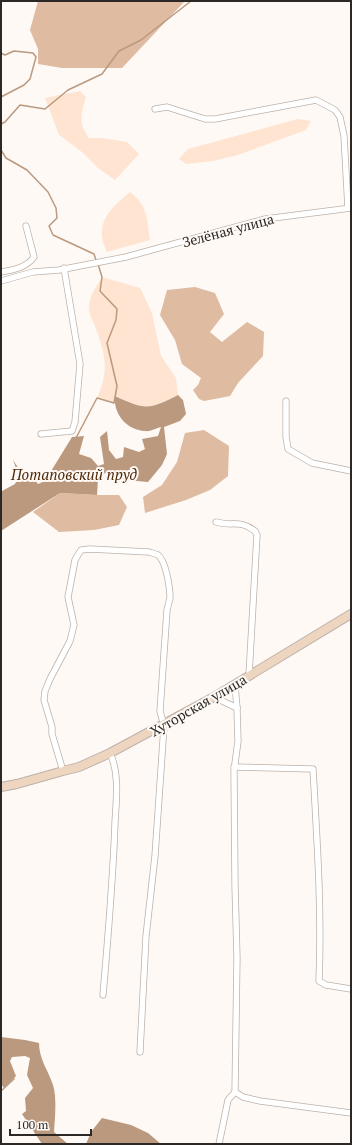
<svg xmlns="http://www.w3.org/2000/svg" width="352" height="1145" font-family="'PT Serif',serif">
	<style>
		.green { fill: #fee4d1 }
		.forest { fill: #debba1 }
		.water { fill: #bb997f }
		.lines { fill: none; stroke-linecap: round; stroke-linejoin: round }
		.stream { stroke: #bb997f; stroke-width: 1.5 }
		.street-casing { stroke: #bcb1a9; stroke-width: 7 }
		.secondary-casing { stroke: #bcb1a9; stroke-width: 10 }
		.street { stroke: #fff; stroke-width: 5.5 }
		.secondary { stroke: #edd5c0; stroke-width: 8 }
		.labels { text-anchor: middle; dominant-baseline: central; stroke-width: 4; stroke-linejoin: round; paint-order: stroke }
		.street-label { font-size: 14px; fill: #2c2825; stroke: #fef9f5 }
		.water-label { font-size: 15px; font-style: italic; fill: #4c2909; stroke: #fef9f5 }
	</style>
	<rect width="100%" height="100%" fill="#fef9f5"/>
	<g class="green">
		<path d="M80,91L86,97C81,113 78,123 89,138H102L127,142L139,154L115,180L98,168L82,152L59,135L45,98Z"/>
		<polygon points="298,119 311,121 306,130 238,155 213,161 186,164 179,159 188,149"/>
		<path d="M130,192C148,205 147,220 150,240L107,252C105,247 102,242 102,237C100,216 116,204 130,192Z"/>
		<path d="M102,277L140,288L152,313L161,356L176,378L178,395C149,410 145,410 116,396L114,403L97,398C109,371 106,357 96,329C94,323 89,315 89,308C89,296 96,287 102,277Z"/>
	</g>
	<g class="forest">
		<polygon points="38,1 185,1 122,68 62,68 38,64 38,49 30,30"/>
		<polygon points="195,287 215,293 224,314 210,332 222,342 247,322 264,332 263,356 238,383 230,396 204,401 199,399 193,390 198,385 201,378 182,364 175,340 160,315 167,290"/>
		<polygon points="204,430 229,446 228,476 210,490 186,500 145,513 143,497 162,485 177,462 185,433"/>
		<polygon points="60,493 97,495 119,495 127,507 119,525 94,530 59,532 33,512"/>
	</g>
	<g class="water">
		<path d="M178,395L183,400L186,414L180,421L164,427L167,454L162,465L148,482L114,479L105,473L98,479L97,495L60,493L1,531V490L2,491L15,484L19,476L13,460L19,469L29,472L38,484L45,481L72,437L84,436L79,454L91,458L98,466L104,464L100,437L107,431L109,450L116,459L123,457L124,447L139,452L145,449L142,439L158,436L161,427C156,428 150,432 145,431C127,430 113,414 115,396C145,410 149,410 178,395Z"/>
		<path d="M1,1037L25,1040L39,1043C39,1059 48,1070 53,1085C57,1097 55,1118 54,1132L68,1144H42L22,1114L26,1111L25,1098L33,1088L27,1075L30,1058L25,1056L12,1057L10,1061L16,1076L4,1088L1,1084Z"/>
		<polygon points="102,1118 131,1125 148,1133 161,1144 86,1144 91,1132"/>
	</g>
	<g class="lines">
		<g class="stream">
			<polyline points="1,53 5,55 14,51 33,53 36,57 30,79 24,85 1,97"/>
			<polyline points="1,124 5,122 20,105 45,109 68,90 102,74 119,51 141,40 191,1"/>
			<polyline points="1,150 6,158 27,170 48,192 56,208 57,218 49,226 53,235 94,254 96,260"/>
			<polyline points="76,438 97,398 114,403 117,386 107,343 116,320 117,309 100,291 102,277 98,264"/>
			<polyline points="1,1091 14,1079 13,1077"/>
		</g>
		<defs>
			<g id="street">
				<polyline points="155,109 167,107 205,119 215,119 316,100 335,110 340,117 344,136 348,208"/>
				<path d="M1,272C13,270 26,268 34,257L26,226"/>
				<polyline points="1,281 33,272 59,270 126,257 265,219 351,208"/>
				<polyline points="286,401 286,437 288,449 312,463 351,471"/>
				<polyline points="41,434 72,431 75,422 80,364 64,268"/>
				<path d="M216,522C233,527 239,519 255,531L257,535L249,675"/>
				<polyline points="235,684 237,708 238,741 234,771 235,885 237,958 235,1092 243,1097 260,1101 351,1113"/>
				<polyline points="214,697 237,708"/>
				<path d="M234,767L313,769C317,840 322,910 319,981L326,985L351,989"/>
				<path d="M63,771L52,734V727L44,700L45,691L50,679L70,641L74,625L68,597L75,560L81,550L90,549L149,552C152,553 156,554 158,555C166,561 170,588 170,598C169,602 168,606 167,610L160,711L164,726L155,856L146,936L140,1052"/>
				<path d="M103,995C108,938 113,880 115,823C116,801 120,774 110,753"/>
				<polyline points="219,1144 228,1100 235,1092"/>
			</g>
			<polyline id="secondary" points="1,787 17,784 63,771 79,767 110,753 214,697 351,614"/>
		</defs>
		<use href="#street" class="street-casing"/>
		<use href="#secondary" class="secondary-casing"/>
		<use href="#street" class="street"/>
		<use href="#secondary" class="secondary"/>
	</g>
	<g class="labels">
		<g class="street-label">
			<text transform="translate(228 230) rotate(-15)">Зелёная улица</text>
			<text transform="translate(198 705) rotate(-30)">Хуторская улица</text>
		</g>
		<g class="water-label">
			<text x="74" y="474">Потаповский пруд</text>
		</g>
	</g>
	<rect width="352" height="1145" fill="none" stroke="#2c2825" stroke-width="4"/>
	<path d="M10 1129v6h81v-6" fill="none" stroke="#2c2825" stroke-width="2"/>
	<text x="16" y="1129" font-size="12" fill="#2c2825" stroke="#fef9f5" stroke-width="3" paint-order="stroke">100 m</text>
</svg>
